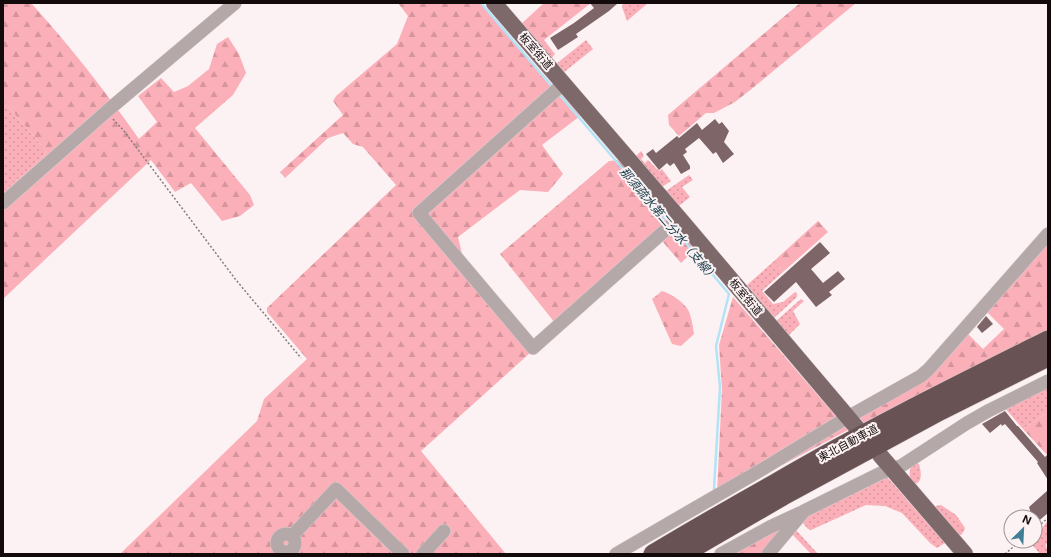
<svg xmlns="http://www.w3.org/2000/svg" width="1051" height="557" font-family="Inter,'Noto Sans JP',sans-serif">
	<style>
		.grass { fill: url(#grass-dots) }
		.forest { fill: url(#forest-firs) }
		.lines { fill: none; stroke-linecap: round; stroke-linejoin: round }
		.stream { stroke: #b2e3f7; stroke-width: 2.5 }
		.building { fill: #7e6568 }
		.minor-casing { stroke: #d8cdce; stroke-width: 14 }
		.major-casing { stroke: #d8cdce; stroke-width: 17 }
		.highway-casing { stroke: #d8cdce; stroke-width: 20 }
		.path { stroke: #857b7c; stroke-width: 1.5; stroke-dasharray: 2 2; stroke-linecap: butt }
		.minor { stroke: #b4a8a9; stroke-width: 13 }
		.major { stroke: #7d686a; stroke-width: 16 }
		.highway { stroke: #695254; stroke-width: 19 }
		.labels { text-anchor: middle; dominant-baseline: central; stroke-width: 4; stroke-linejoin: round; paint-order: stroke }
		.street-label { font-size: 11px; fill: #130a0b; stroke: #fdf2f3 }
		.water-label { font-size: 12px; font-style: italic; fill: #1a414f; stroke: #fdf2f3 }
	</style>
	<defs>
		<pattern id="grass-dots" width="8" height="8" patternUnits="userSpaceOnUse"><rect width="8" height="8" fill="#fbafb8"/><path d="M2 2h.1M6 6h.1" fill="none" stroke="#d6959d" stroke-width="1.8" stroke-linecap="round"/></pattern>
		<pattern id="forest-firs" width="22" height="20" patternUnits="userSpaceOnUse"><rect width="22" height="20" fill="#fbafb8"/><path d="M5 1l3.5 6h-7zM16 11l3.5 6h-7z" fill="#d6959d"/></pattern>
	</defs>
	<rect width="100%" height="100%" fill="#fdf2f3"/>
	<g class="grass">
		<polygon points="623,3 648,3 627,21 622,7"/>
		<polygon points="535,40 544,40 555,54 551,59"/>
		<polygon points="586,40 593,49 563,73 556,64"/>
		<polygon points="3,100 47,152 3,193"/>
		<polygon points="641,151 644,156 641,159 645,163 648,160 659,171 662,169 671,181 662,187 636,156"/>
		<polygon points="689,175 693,180 682,187 690,197 679,206 666,191"/>
		<polygon points="774,261 783,272 762,291 773,304 783,302 795,292 797,293 797,297 774,318 747,285"/>
		<polygon points="801,299 804,301 793,311 800,324 789,335 776,321"/>
		<polygon points="1048,382 1048,412 1023,429 1004,407"/>
		<path d="M914,461L919,464C921,471 923,482 915,484C907,478 909,469 914,461Z"/>
		<polygon points="887,477 945,543 937,548 930,543 902,513 885,506 866,505 811,530 808,529 801,521 810,514"/>
		<polygon points="941,505 956,515 965,528 964,531 961,535 958,535 935,509 936,506"/>
		<polygon points="1048,521 1048,543 1046,544 1046,547 1048,548 1048,554 1040,554 1029,541 1035,541 1035,539 1045,524"/>
		<polygon points="795,529 818,554 811,554 791,533"/>
	</g>
	<g class="forest">
		<path d="M3,3H31C70,46 106,92 139,139L157,122L138,96L161,78L174,92L188,86L209,69L217,44L228,37L239,54L246,73L233,95L195,128L250,195L254,205L240,216L222,221L191,183L175,192L151,160L3,299V193L47,152L3,100Z"/>
		<polygon points="398,3 480,3 580,116 542,145 563,174 548,192 520,190 458,237 469,282 530,353 421,451 506,554 120,554 257,421 264,399 307,359 267,312 267,308 396,185 363,147 353,144 343,133 328,138 285,178 280,172 343,115 333,101 336,96 397,44 408,16"/>
		<polygon points="544,3 591,3 544,40 535,40 521,24"/>
		<polygon points="800,3 856,3 749,91 735,102 714,113 706,113 679,136 669,125 668,115"/>
		<polygon points="621,160 692,245 691,253 681,263 656,234 555,323 500,254 609,161"/>
		<polygon points="818,221 828,232 783,272 774,261"/>
		<polygon points="1048,241 1048,331 864,423 859,417 922,378 966,332 983,349 1004,329 985,310"/>
		<path d="M662,291C669,293 682,301 686,307C691,312 693,327 694,334L681,346L672,344L652,299Z"/>
		<polygon points="733,297 848,430 719,499 717,493 722,389 719,345"/>
		<polygon points="1048,412 1048,456 1023,429"/>
		<polygon points="785,526 762,554 721,554"/>
	</g>
	<g class="lines">
		<g class="stream">
			<polyline points="481,3 553,88"/>
			<polyline points="558,93 668,222"/>
			<polyline points="674,229 729,294 716,346 720,387 714,489"/>
		</g>
	</g>
	<g class="building">
		<polygon points="590,3 618,3 609,11 576,34 578,37 558,50 550,38 574,23 594,8"/>
		<polygon points="715,119 719,124 722,122 729,131 724,142 734,154 723,163 716,152 713,154 699,138 685,149 687,152 683,155 690,166 690,169 681,174 674,163 670,166 667,163 659,170 646,154 653,149 656,153 677,136 679,138 697,123 702,130"/>
		<polygon points="820,242 830,253 811,269 823,283 838,271 845,279 829,292 832,295 816,307 796,282 774,302 764,292"/>
		<polygon points="986,316 993,324 982,333 977,327"/>
		<polygon points="1005,411 1017,426 1018,426 1045,457 1048,454 1048,480 1037,463 1038,462 1005,424 1002,426 1001,424 990,433 982,424"/>
		<polygon points="1048,490 1048,513 1035,524 1035,517 1032,517 1029,507"/>
	</g>
	<g class="lines">
		<defs>
			<g id="minor">
				<polyline points="564,83 419,213 533,348 679,218"/>
				<polyline points="3,203 107,111 235,3"/>
				<circle cx="286" cy="543" r="9"/>
				<polyline points="292,536 336,489 403,554"/>
				<polyline points="423,554 444,531"/>
				<polyline points="616,554 766,467 848,417 921,376 929,369 1048,234"/>
				<polyline points="721,554 770,527 800,513"/>
				<polyline points="768,554 804,511 883,472 901,466 967,423 988,411 1048,381"/>
			</g>
			<g id="major">
				<polyline points="494,3 679,218 857,428"/>
				<polyline points="880,455 965,554"/>
			</g>
			<g id="highway">
				<path d="M653,554C693,530 733,507 774,484C863,432 956,386 1048,340"/>
				<polyline points="683,554 783,496 940,411 1048,357"/>
			</g>
		</defs>
		<use href="#minor" class="minor-casing"/>
		<use href="#major" class="major-casing"/>
		<use href="#highway" class="highway-casing"/>
		<g class="path">
			<polyline points="113,119 124,131 236,280 301,358"/>
			<polyline points="1035,529 1048,518"/>
			<polyline points="1005,554 1020,541"/>
		</g>
		<use href="#minor" class="minor"/>
		<use href="#major" class="major"/>
		<use href="#highway" class="highway"/>
	</g>
	<g class="labels">
		<g class="street-label">
			<text transform="translate(536 51) rotate(49)">板室街道</text>
			<text transform="translate(746 297) rotate(50)">板室街道</text>
			<text transform="translate(848 443) rotate(-28)">東北自動車道</text>
		</g>
		<g class="water-label">
			<text transform="translate(669 224) rotate(50)">那須疏水第二分水（支線）</text>
		</g>
	</g>
	<rect width="1051" height="557" fill="none" stroke="#130a0b" stroke-width="8"/>
	<g transform="translate(1023 529) rotate(24)"><circle r="19" fill="#fdf2f3" stroke="#9f9596"/>
	<path d="M0-3L7 15L0 10L-7 15Z" fill="#427f96"/>
	<text y="-6" font-size="11" font-weight="bold" text-anchor="middle" fill="#130a0b">N</text>
	</g>
</svg>
